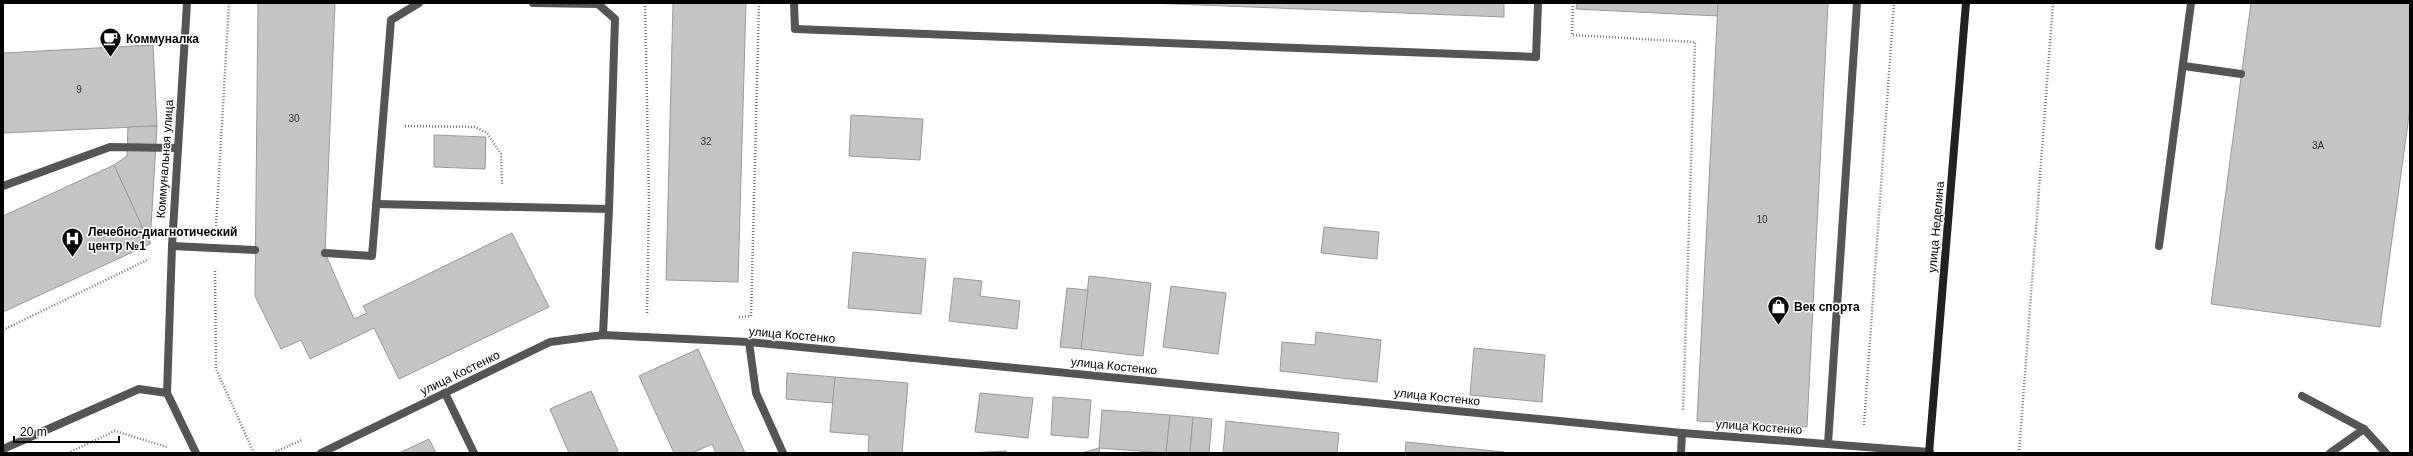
<svg xmlns="http://www.w3.org/2000/svg" width="2413" height="456" font-family="Arial,sans-serif">
	<style>
		.building { fill: #c4c4c4; stroke: #999 }
		.lines { fill: none; stroke-linecap: round; stroke-linejoin: round }
		.path { stroke: #777; stroke-width: 2.5; stroke-dasharray: 1 2; stroke-linecap: butt }
		.lane { stroke: #555; stroke-width: 8 }
		.street { stroke: #555; stroke-width: 8 }
		.secondary { stroke: #222; stroke-width: 8 }
		.labels { text-anchor: middle; dominant-baseline: central; stroke-width: 3; stroke-linejoin: round; paint-order: stroke }
		.number-label { font-size: 10px; fill: #313131 }
		.poi-label { font-size: 12px; font-weight: bold; fill: #000; stroke: #fff; text-anchor: start }
		.street-label { font-size: 12px; fill: #000; stroke: #fff }
	</style>
	<rect width="100%" height="100%" fill="#fff"/>
	<g class="building">
		<polygon points="258,3 335,3 325,253 354,319 367,313 363,306 512,233 549,307 399,379 374,328 310,359 301,340 281,349 255,296"/>
		<polygon points="673,3 746,3 738,282 666,280"/>
		<polygon points="1149,3 1504,3 1504,17"/>
		<polygon points="1577,3 1718,3 1718,16 1576,9"/>
		<polygon points="1718,3 1828,3 1807,427 1697,421"/>
		<polygon points="2251,3 2410,3 2410,108 2380,327 2211,304"/>
		<polygon points="153,45 157,126 3,133 3,53"/>
		<polygon points="851,115 923,119 920,160 849,156"/>
		<polygon points="157,126 150,244 114,165 127,156 128,127"/>
		<polygon points="434,135 486,137 485,169 434,167"/>
		<polygon points="114,165 150,244 3,312 3,216"/>
		<polygon points="1324,227 1379,232 1377,259 1321,253"/>
		<polygon points="853,252 926,259 921,314 848,308"/>
		<polygon points="1089,276 1151,283 1143,356 1081,349"/>
		<polygon points="954,278 982,281 980,296 1020,301 1017,329 949,321"/>
		<polygon points="1171,286 1226,293 1218,354 1163,347"/>
		<polygon points="1067,288 1088,290 1081,349 1060,347"/>
		<polygon points="1316,332 1381,340 1377,382 1280,371 1282,342 1315,345"/>
		<polygon points="1474,348 1545,355 1542,402 1470,395"/>
		<polygon points="698,349 745,453 716,453 712,444 692,453 674,453 639,376"/>
		<polygon points="787,373 835,377 833,403 786,399"/>
		<polygon points="835,377 908,383 902,453 868,453 869,435 830,432"/>
		<polygon points="591,391 618,451 614,453 569,453 550,409"/>
		<polygon points="980,393 1033,398 1028,438 975,432"/>
		<polygon points="1053,397 1091,400 1088,438 1051,435"/>
		<polygon points="1102,410 1170,415 1166,453 1099,448"/>
		<polygon points="1170,415 1193,417 1190,453 1166,453"/>
		<polygon points="1193,417 1212,419 1209,453 1190,453"/>
		<polygon points="1226,421 1339,433 1337,453 1223,453"/>
		<polygon points="429,439 436,453 399,453"/>
		<polygon points="1406,442 1504,452 1504,453 1405,453"/>
		<polygon points="1099,448 1100,453 1082,453"/>
		<polygon points="1006,451 1006,453 967,453"/>
	</g>
	<g class="lines">
		<g class="path">
			<polyline points="645,3 649,201 647,314"/>
			<polyline points="1573,3 1572,35 1695,42 1683,411"/>
			<polyline points="405,126 475,127 487,133 501,154 502,184"/>
			<polyline points="216,226 229,3"/>
			<polyline points="215,271 216,369 254,453"/>
			<polyline points="751,316 759,3"/>
			<polyline points="739,317 751,316"/>
			<polyline points="3,330 149,259"/>
			<polyline points="1864,425 1894,3"/>
			<polyline points="68,453 115,431 167,447"/>
			<polyline points="273,453 302,440"/>
			<polyline points="2019,453 2053,3"/>
		</g>
		<g class="lane">
			<polyline points="794,3 795,29 1536,57 1538,3"/>
			<polyline points="2184,66 2241,74"/>
			<polyline points="3,186 110,147 178,148"/>
			<polyline points="376,204 609,209 615,19 598,4 533,3"/>
			<polyline points="172,246 255,250"/>
			<polyline points="2159,246 2191,3"/>
			<polyline points="325,253 372,256 391,20 419,3"/>
			<polyline points="603,335 609,209"/>
			<polyline points="445,393 474,453"/>
			<polyline points="2302,396 2364,429 2386,453"/>
			<polyline points="1828,444 1857,3"/>
			<polyline points="1681,453 1682,433"/>
			<polyline points="2330,453 2364,429"/>
		</g>
		<g class="street">
			<polyline points="187,3 172,246 167,393 196,453"/>
			<polyline points="749,342 756,393 783,453"/>
			<polyline points="3,449 139,389 167,393"/>
			<polyline points="321,453 550,342 603,335 749,342 1682,433 1930,452"/>
		</g>
		<polyline class="secondary" points="1929,453 1966,3"/>
	</g>
	<defs>
		<symbol id="cafe-pin" viewBox="-11 -11 22 30"><path d="M0 17L-7.5 6A9.5 9.5 0 1 1 7.5 6Z" fill="#000" stroke="#fff"/><path d="M-5.5-4.5H6V0H3Q3 3.5 0 3.5H-2.5Q-5.5 3.5-5.5 0ZM3-3.2v2h1.7v-2ZM-6 4.5H4V6H-6Z" fill="#fff"/></symbol>
		<symbol id="hospital-pin" viewBox="-11 -11 22 30"><path d="M0 17L-7.5 6A9.5 9.5 0 1 1 7.5 6Z" fill="#000" stroke="#fff"/><path d="M-5-5h3v3.5h4V-5h3V5h-3V1.5h-4V5h-3Z" fill="#fff"/></symbol>
		<symbol id="shop-pin" viewBox="-11 -11 22 30"><path d="M0 17L-7.5 6A9.5 9.5 0 1 1 7.5 6Z" fill="#000" stroke="#fff"/><path d="M-5-2.5h2.3a2.7 3.5 0 0 1 5.4 0H5L5.5 6h-11ZM-1.5-2.5h3a1.5 2.3 0 0 0-3 0Z" fill="#fff"/></symbol>
	</defs>
	<g fill-rule="evenodd">
		<use href="#cafe-pin" x="98" y="26" width="25" height="34"/>
		<use href="#hospital-pin" x="60" y="226" width="25" height="34"/>
		<use href="#shop-pin" x="1766" y="294" width="25" height="34"/>
	</g>
	<g class="labels">
		<g class="number-label">
			<text x="79" y="89">9</text>
			<text x="294" y="118">30</text>
			<text x="706" y="141">32</text>
			<text x="2318" y="145">3А</text>
			<text x="1762" y="219">10</text>
		</g>
		<g class="poi-label">
			<text x="126" y="39">Коммуналка</text>
			<text x="88" y="232">Лечебно-диагнотический<tspan x="88" dy="14">центр №1</tspan></text>
			<text x="1794" y="307">Век спорта</text>
		</g>
		<g class="street-label">
			<text transform="translate(165 159) rotate(-86)">Коммунальная улица</text>
			<text transform="translate(1936 227) rotate(-85)">улица Неделина</text>
			<text transform="translate(792 335) rotate(5)">улица Костенко</text>
			<text transform="translate(1114 366) rotate(6)">улица Костенко</text>
			<text transform="translate(460 373) rotate(-26)">улица Костенко</text>
			<text transform="translate(1437 397) rotate(6)">улица Костенко</text>
			<text transform="translate(1759 427) rotate(4)">улица Костенко</text>
		</g>
	</g>
	<rect width="2413" height="456" fill="none" stroke="#000000" stroke-width="8"/>
	<path d="M14 436v6h105v-6" fill="none" stroke="#000000" stroke-width="2"/>
	<text x="20" y="436" font-size="12" fill="#000000" stroke="#ffffff" stroke-width="3" paint-order="stroke">20 m</text>
</svg>
